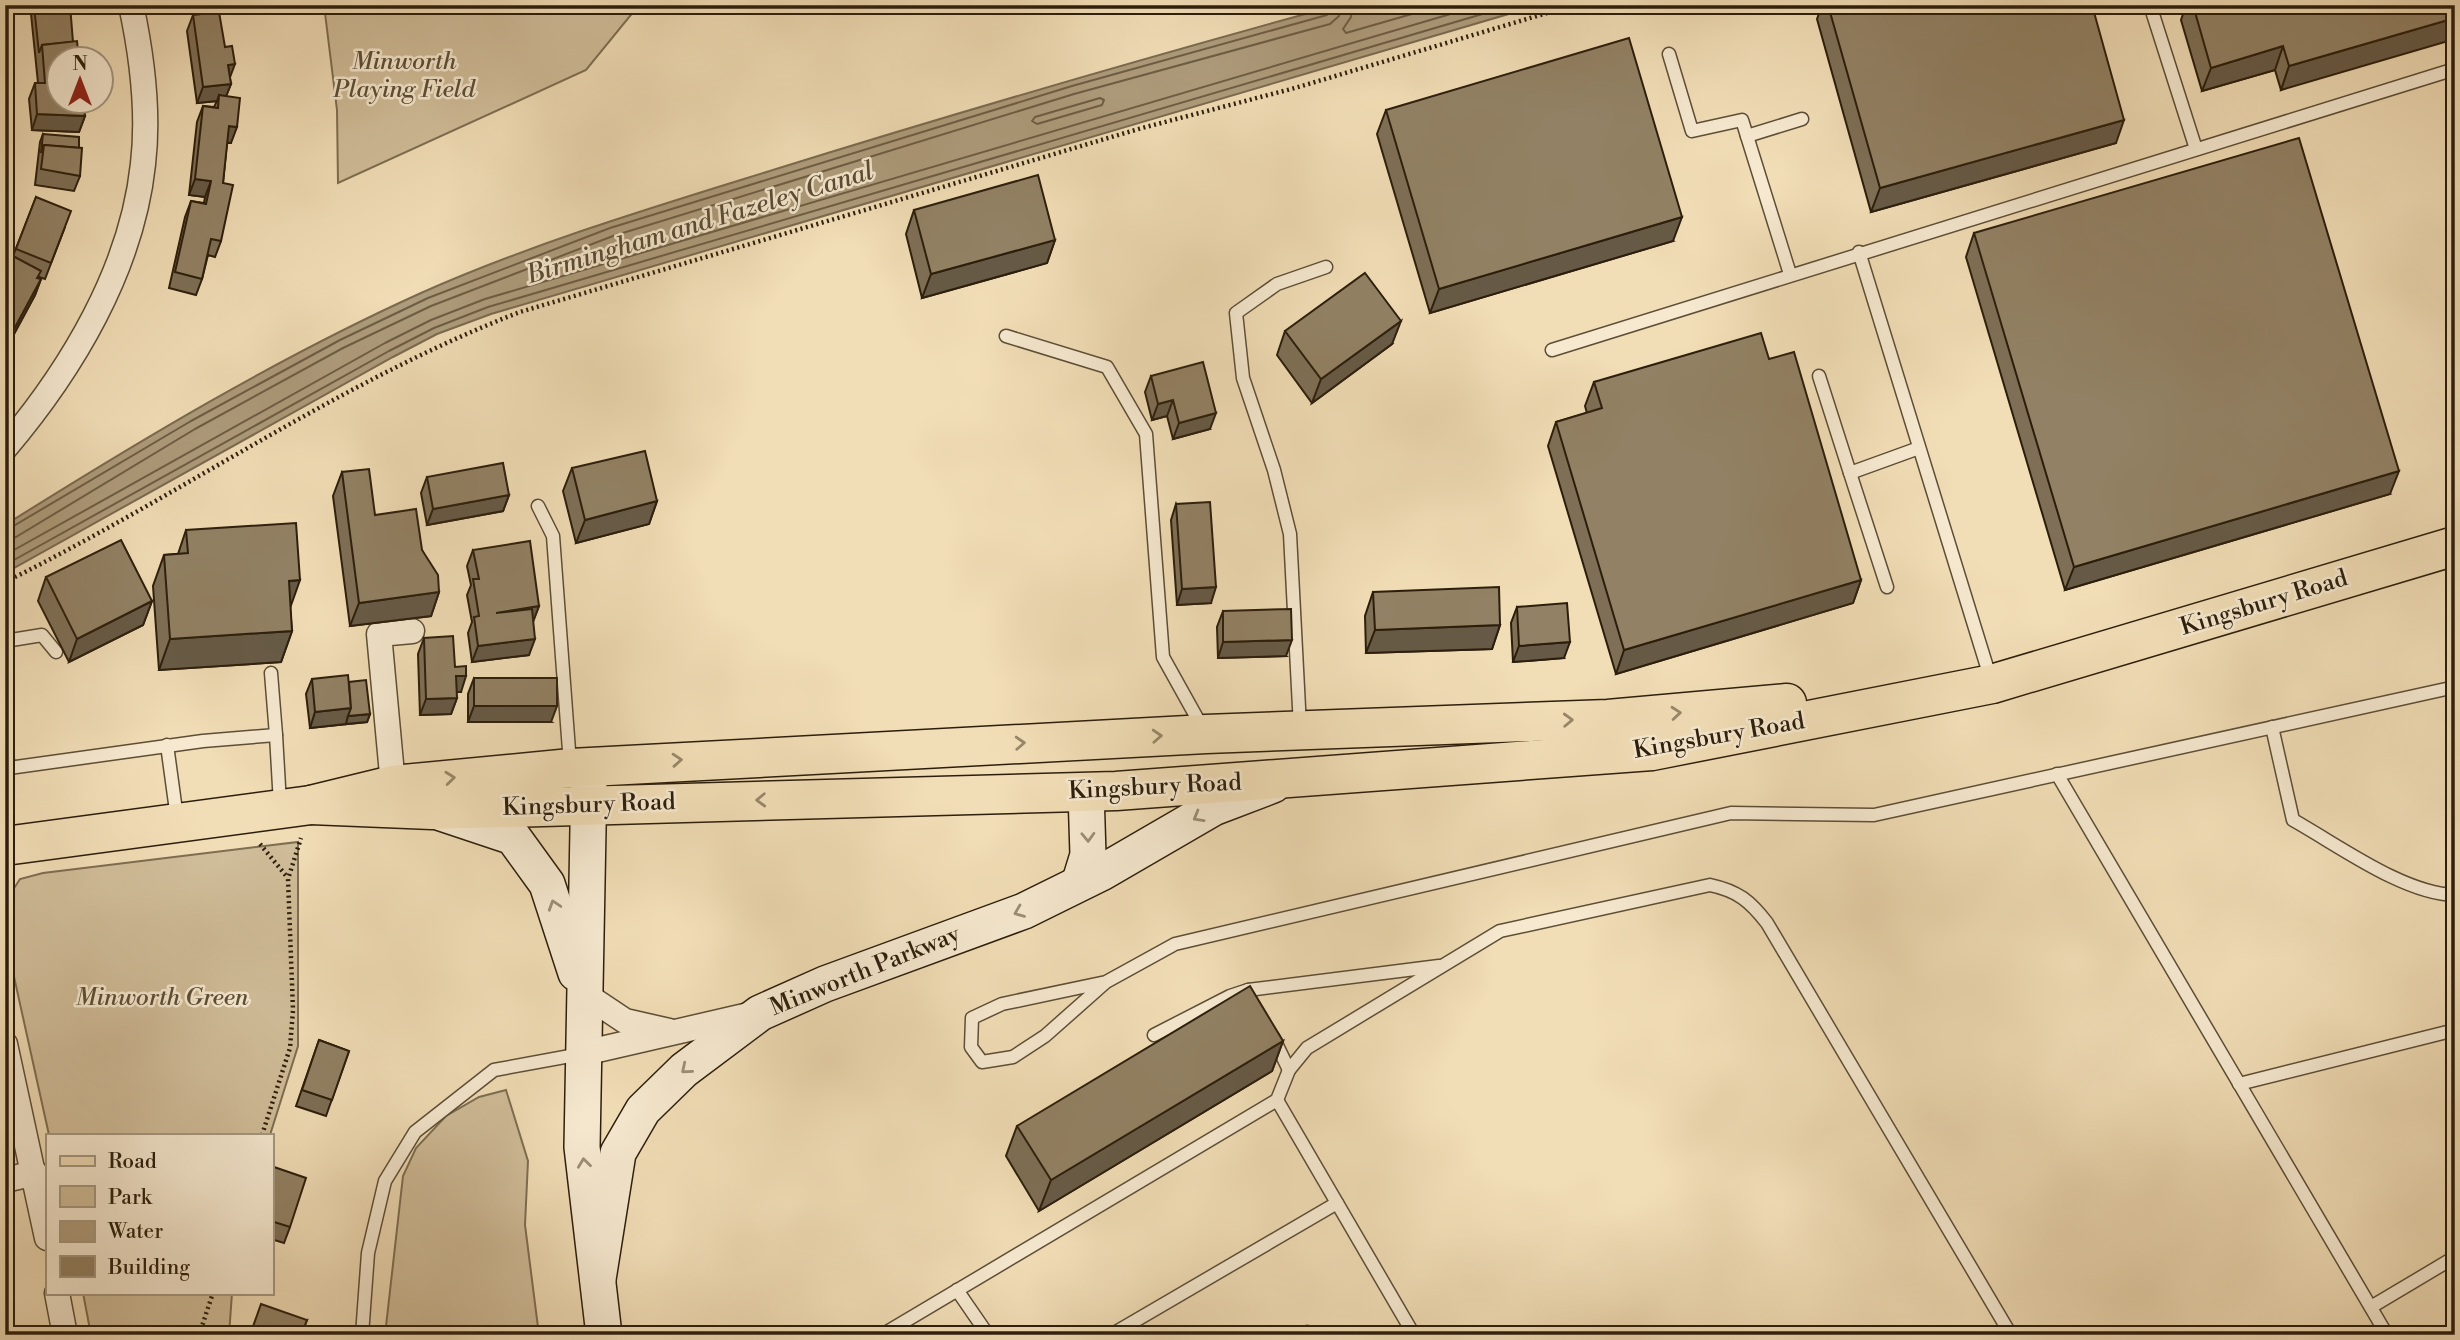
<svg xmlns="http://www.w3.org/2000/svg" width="2460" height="1340" font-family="'Libre Bodoni',serif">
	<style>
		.green { fill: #d0bd99; stroke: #7e6e52; stroke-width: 2 }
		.water { fill: #ae9c7c; stroke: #7a6a4f; stroke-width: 2 }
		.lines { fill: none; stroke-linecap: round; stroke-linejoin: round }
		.shore { stroke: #6d5d44; stroke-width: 2 }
		.lane-casing { stroke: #5d4e36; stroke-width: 15 }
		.street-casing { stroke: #5d4e36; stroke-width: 27 }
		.secondary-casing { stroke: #2c1e0c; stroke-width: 38 }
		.primary-casing { stroke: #2c1e0c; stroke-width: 41 }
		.path { stroke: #2c1e0c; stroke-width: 4.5; stroke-dasharray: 2 3.5; stroke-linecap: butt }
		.lane { stroke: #f6e9d0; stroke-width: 12 }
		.street { stroke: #f6e9d0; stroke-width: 24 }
		.secondary { stroke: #f6e9d0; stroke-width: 35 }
		.primary { stroke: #f1ddb6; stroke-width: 38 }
		.wall { fill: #7e6f56; stroke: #2c1e0c; stroke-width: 2 }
		.shaded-wall { fill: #665a46; stroke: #2c1e0c; stroke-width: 2 }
		.building { fill: #928164; stroke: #2c1e0c; stroke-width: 2 }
		.oneway { stroke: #98876a }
		.oneway2 { stroke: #9b8e78 }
		.labels { text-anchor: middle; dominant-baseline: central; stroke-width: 5; stroke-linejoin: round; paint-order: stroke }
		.park-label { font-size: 24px; font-style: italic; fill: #5d4e36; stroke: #f6e9d0 }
		.street-label { font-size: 24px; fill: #2c1e0c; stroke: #f6e9d0 }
		.water-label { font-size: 26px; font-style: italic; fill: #5a4a33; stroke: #f6e9d0 }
	</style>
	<rect width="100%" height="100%" fill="#f1ddb6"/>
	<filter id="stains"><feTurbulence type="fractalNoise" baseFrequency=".00286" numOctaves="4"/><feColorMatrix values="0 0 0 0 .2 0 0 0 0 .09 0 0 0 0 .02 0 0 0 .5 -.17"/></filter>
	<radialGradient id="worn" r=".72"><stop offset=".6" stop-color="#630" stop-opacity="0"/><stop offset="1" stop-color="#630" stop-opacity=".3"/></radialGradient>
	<g class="green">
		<polygon points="324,5 639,5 586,70 338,183 337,110"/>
		<polygon points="298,842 298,1046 270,1135 49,1135 5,936 7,899 20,879 43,873"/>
		<polygon points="506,1090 528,1161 525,1225 539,1335 385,1335 403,1176 416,1148 446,1116 479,1097"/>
		<polygon points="5,1108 16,1144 5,1154"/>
		<polygon points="83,1293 232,1293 229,1335 91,1335"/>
	</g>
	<path class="water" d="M1338,5H1539L491,314L437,334L393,357L5,573V525C139,441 277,358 421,293C536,242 657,206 776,169C962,111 1149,57 1338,5Z"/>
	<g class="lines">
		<g class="shore">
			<polyline points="1352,5 1351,17 1343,29 1346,33 1443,5"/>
			<polygon points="1100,98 1104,100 1102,105 1037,124 1032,121 1035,117"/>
			<polyline points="5,531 191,421 340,340 428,298 610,228 1072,86 1327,15 1333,5"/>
			<polyline points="5,540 16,537 195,429 343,348 431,306 613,236 1074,94 1330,24 1339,16 1342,5"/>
			<polyline points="5,555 385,343 431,320 485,299 1481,5"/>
			<polyline points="5,565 389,351 434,328 488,307 1513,5"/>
		</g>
		<defs>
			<g id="lane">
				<polyline points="2150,5 2196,149"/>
				<polyline points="1669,54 1692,131 1742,120 1790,274"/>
				<polyline points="1747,136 1802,119"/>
				<polyline points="1859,252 1991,680"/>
				<polyline points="1006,336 1107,367 1146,434 1163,657 1202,727"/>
				<polyline points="1552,350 2455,69"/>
				<polyline points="1819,376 1850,473 1919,448"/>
				<polyline points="1850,473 1887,587"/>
				<polyline points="538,506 553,536 570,764"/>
				<polyline points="5,641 42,635 56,652"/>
				<polyline points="1300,727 1290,534 1274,470 1243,378 1236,313 1277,284 1326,267"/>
				<path d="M2272,727L2293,820C2338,845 2404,894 2455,895"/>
				<polyline points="276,735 280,804"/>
				<polyline points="5,741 9,768 203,741 276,735 271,673"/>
				<polyline points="167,745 177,818"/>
				<polyline points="2057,774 2387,1335"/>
				<polyline points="1106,982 1002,1004 972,1018 971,1047 982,1062 1013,1057 1045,1036 1106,982 1175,944 1731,813 1874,815 2455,687"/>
				<polyline points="1248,990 1439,966"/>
				<polyline points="1154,1035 1230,996 1248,990 1250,993"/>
				<polyline points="1273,1037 1289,1070"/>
				<polyline points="2239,1084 2455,1030"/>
				<polyline points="1277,1100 1414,1335"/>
				<polyline points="957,1290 988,1335"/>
				<polyline points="2371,1307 2455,1257"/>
				<polyline points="1307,1332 1308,1335"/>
				<polyline points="362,1335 368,1253 385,1181 415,1132 494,1070 581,1054"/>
				<path d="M882,1335L1277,1100L1289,1070L1307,1048L1500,931L1710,885C1738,891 1750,901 1767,923L2011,1335"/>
				<polyline points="1111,1335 1337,1203"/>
			</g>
			<g id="street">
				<path d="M5,448C72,369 132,269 143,164C149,113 142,56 131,5"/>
				<polyline points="393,785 379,634 412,631"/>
				<polyline points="583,993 625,1021 669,1031"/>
				<polyline points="5,1044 47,1238"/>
				<polyline points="584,1053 749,1015"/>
				<polyline points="5,1180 35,1173"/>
				<polyline points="57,1293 65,1335"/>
			</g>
			<g id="secondary">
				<polyline points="589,776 582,1147 604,1335"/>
				<polyline points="441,813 513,837 547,884 576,973"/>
				<polyline points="1080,881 1088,855 1086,792"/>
				<polyline points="598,1279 618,1153 643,1110 684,1070 760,1013 825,984 1024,911 1101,873 1213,808 1273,785"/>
			</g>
			<g id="primary">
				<polyline points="311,805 432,810 1116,791 1652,751 1992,684 2455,546"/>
				<polyline points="5,846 311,805 393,785 571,768 1206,734 1608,719 1787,703"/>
			</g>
		</defs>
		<use href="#lane" class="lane-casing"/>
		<use href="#street" class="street-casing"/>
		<use href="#secondary" class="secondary-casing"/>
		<use href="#primary" class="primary-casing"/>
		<g class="path">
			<path d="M5,582C180,496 338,382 520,312L1142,128L1295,88L1574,5"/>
			<polyline points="260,844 288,878"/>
			<polyline points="262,1135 290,1048 293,1010 288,879 301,838"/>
			<polyline points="199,1335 213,1293"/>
		</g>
		<use href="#lane" class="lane"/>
		<use href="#street" class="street"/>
		<use href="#secondary" class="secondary"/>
		<use href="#primary" class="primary"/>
	</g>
	<g class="wall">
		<polygon points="1822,5 2092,5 2116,143 1871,212 1817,19"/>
		<polygon points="2186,5 2455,5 2281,90 2275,70 2202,91 2181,20"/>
		<polygon points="34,6 73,42 85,116 79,132 32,130 29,99 35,83 38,83 31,14"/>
		<polygon points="193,15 230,78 231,84 226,96 231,143 227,143 223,183 221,241 215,257 208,255 202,279 196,295 169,288 185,217 191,201 204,203 205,197 189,195 197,122 203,106 214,107 217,101 197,103 187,31"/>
		<polygon points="1386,110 1673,241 1430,313 1377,134"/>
		<polygon points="43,134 80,176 74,191 35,185 40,142"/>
		<polygon points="36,197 65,227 45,279 39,277 38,278 41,279 35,295 7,347 5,346 5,270 13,256"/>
		<polygon points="914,210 1055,240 1047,263 922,298 906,234"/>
		<polygon points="1974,233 2390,494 2065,590 1966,257"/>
		<polygon points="1285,331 1392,344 1312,403 1277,355"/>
		<polygon points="1769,359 1861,580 1853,603 1616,674 1548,446 1556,422 1587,413 1585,406 1594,382"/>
		<polygon points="1151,376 1210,429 1173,439 1167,416 1152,420 1145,392"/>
		<polygon points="572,468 657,501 649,524 576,543 563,491"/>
		<polygon points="342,472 375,515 422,550 439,592 431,616 350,626 333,496"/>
		<polygon points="427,477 509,495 503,511 427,525 421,493"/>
		<polygon points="1176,504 1211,603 1177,605 1171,520"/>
		<polygon points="186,530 290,607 292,631 281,662 159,670 153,586 164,555 178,554"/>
		<polygon points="473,550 539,606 533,621 529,655 472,662 468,633 472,622 467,595 471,585 467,566"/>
		<polygon points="46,577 152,601 143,625 69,662 38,601"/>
		<polygon points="1373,592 1500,625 1492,649 1366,653 1365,616"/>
		<polygon points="1517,607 1564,658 1513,662 1511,623"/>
		<polygon points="1223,611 1286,656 1218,658 1217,627"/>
		<polygon points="424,638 455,667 461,692 456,692 457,698 451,714 420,715 418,654"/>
		<polygon points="474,678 551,722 468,722 468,694"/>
		<polygon points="312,679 349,682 370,714 367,722 310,728 306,694"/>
		<polygon points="319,1040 349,1051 326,1116 296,1106"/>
		<polygon points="1283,1041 1272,1071 1039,1211 1006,1156 1017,1126"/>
		<polygon points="271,1175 290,1227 284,1243 271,1239"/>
		<polygon points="307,1320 301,1335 250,1335"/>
	</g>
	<g class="shaded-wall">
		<polygon points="184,5 200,5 182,10"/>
		<polygon points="2455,18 2455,39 2281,90 2289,66"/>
		<polygon points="2283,46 2275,70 2202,91 2211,68"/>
		<polygon points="235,64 229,80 228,65"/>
		<polygon points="231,84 225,99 219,95 217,101 197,103 203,87"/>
		<polygon points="37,114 85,116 79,132 32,130"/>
		<polygon points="2124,120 2116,143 1871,212 1880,188"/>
		<polygon points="229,126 237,127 231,143 223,142"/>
		<polygon points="195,179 211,181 205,197 189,195"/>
		<polygon points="1682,217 1673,241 1430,313 1439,289"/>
		<polygon points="1055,240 1047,263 922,298 931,274"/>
		<polygon points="41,279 35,295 7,347 13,331"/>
		<polygon points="1401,321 1392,344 1312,403 1321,379"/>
		<polygon points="1173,400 1167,416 1152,420 1158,404"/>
		<polygon points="1216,413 1210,429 1173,439 1179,423"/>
		<polygon points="2399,471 2390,494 2065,590 2074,567"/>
		<polygon points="509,495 503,511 427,525 433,509"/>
		<polygon points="657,501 649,524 576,543 585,520"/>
		<polygon points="300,580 289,611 289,581"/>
		<polygon points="1861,580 1853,603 1616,674 1624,650"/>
		<polygon points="1216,587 1211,603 1177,605 1182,589"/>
		<polygon points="439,592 431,616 350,626 359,603"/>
		<polygon points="152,601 143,625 69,662 77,639"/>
		<polygon points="539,606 533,622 496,613"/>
		<polygon points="1500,625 1492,649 1366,653 1375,630"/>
		<polygon points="292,631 281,662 159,670 170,639"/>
		<polygon points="535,639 529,655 472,662 478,646"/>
		<polygon points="1292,640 1286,656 1218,658 1223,642"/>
		<polygon points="1570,642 1564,658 1513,662 1519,646"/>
		<polygon points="456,676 466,676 461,692 450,692"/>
		<polygon points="457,698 451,714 420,715 426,699"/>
		<polygon points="474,706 557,706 551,722 468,722"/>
		<polygon points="351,708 346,724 310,728 315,712"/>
		<polygon points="370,714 367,722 346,724 348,716"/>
		<polygon points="1283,1041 1272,1071 1039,1211 1051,1180"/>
	</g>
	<g class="building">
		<polygon points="47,5 70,5 73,42 42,45 39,53 34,6"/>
		<polygon points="1828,5 2092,5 2124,120 1880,188"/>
		<polygon points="2193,5 2455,5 2455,18 2289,66 2283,46 2211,68"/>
		<polygon points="219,12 225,47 232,46 235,64 228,65 231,84 203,87 193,15"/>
		<polygon points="1629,38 1682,217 1439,289 1386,110"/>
		<polygon points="77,41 79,60 60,60 60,102 83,102 85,116 37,114 35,83 45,83 42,45"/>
		<polygon points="219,95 240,98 237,127 229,126 223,183 233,185 221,241 211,239 202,279 175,272 191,201 206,204 211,181 195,179 203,106 218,108"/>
		<polygon points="43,134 79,137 79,148 44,145 41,153"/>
		<polygon points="2299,138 2399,471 2074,567 1974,233"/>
		<polygon points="44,145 82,148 80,176 41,169"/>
		<polygon points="1038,175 1055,240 931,274 914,210"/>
		<polygon points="36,197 71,211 51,263 16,249"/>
		<polygon points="13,256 41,271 37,278 41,279 13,331 5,326 5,270"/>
		<polygon points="1365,273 1401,321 1321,379 1285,331"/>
		<polygon points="1761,333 1769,359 1794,352 1861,580 1624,650 1556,422 1602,408 1594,382"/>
		<polygon points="1203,362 1216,413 1179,423 1173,400 1158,404 1151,376"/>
		<polygon points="645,451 657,501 585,520 572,468"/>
		<polygon points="503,463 509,495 433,509 427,477"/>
		<polygon points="369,469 375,515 416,509 422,550 438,575 439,592 359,603 342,472"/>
		<polygon points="1210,502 1216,587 1182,589 1176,504"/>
		<polygon points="296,523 300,580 289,581 292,631 170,639 164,555 188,553 186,530"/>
		<polygon points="121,540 152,601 77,639 46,577"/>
		<polygon points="530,541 539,606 496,613 532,609 535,639 478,646 474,617 479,616 473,579 479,579 473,550"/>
		<polygon points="1499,587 1500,625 1375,630 1373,592"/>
		<polygon points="1567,603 1570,642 1519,646 1517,607"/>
		<polygon points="1291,609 1292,640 1223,642 1223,611"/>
		<polygon points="453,636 455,667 466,666 466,676 456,676 457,698 426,699 424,638"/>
		<polygon points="348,675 351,708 315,712 312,679"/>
		<rect x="474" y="678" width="83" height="28"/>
		<polygon points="366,680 370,714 348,716 351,708 349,682"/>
		<polygon points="1250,986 1283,1041 1051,1180 1017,1126"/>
		<polygon points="319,1040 349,1051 332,1100 302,1090"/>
		<polygon points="274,1167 306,1178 290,1227 271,1221 271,1176"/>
		<polygon points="261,1304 307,1320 301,1335 288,1330 287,1335 250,1335"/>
	</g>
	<defs><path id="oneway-chevron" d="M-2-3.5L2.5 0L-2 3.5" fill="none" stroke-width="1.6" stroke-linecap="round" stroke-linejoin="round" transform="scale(1.75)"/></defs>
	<g class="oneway">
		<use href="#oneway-chevron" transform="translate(1676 713) rotate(-5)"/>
		<use href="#oneway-chevron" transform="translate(1568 720) rotate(-2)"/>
		<use href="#oneway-chevron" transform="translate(1157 736) rotate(-3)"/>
		<use href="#oneway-chevron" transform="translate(1020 743) rotate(-3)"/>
		<use href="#oneway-chevron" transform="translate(677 760) rotate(-4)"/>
		<use href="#oneway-chevron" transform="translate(450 778) rotate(-6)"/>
		<use href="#oneway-chevron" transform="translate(761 800) rotate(178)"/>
	</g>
	<g class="oneway2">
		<use href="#oneway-chevron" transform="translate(1198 817) rotate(150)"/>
		<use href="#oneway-chevron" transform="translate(1088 837) rotate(88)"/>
		<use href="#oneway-chevron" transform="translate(554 905) rotate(-108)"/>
		<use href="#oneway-chevron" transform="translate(1019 912) rotate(158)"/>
		<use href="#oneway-chevron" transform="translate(686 1069) rotate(140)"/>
		<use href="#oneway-chevron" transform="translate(584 1163) rotate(-97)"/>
	</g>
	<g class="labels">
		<g class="park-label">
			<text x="404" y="62">Minworth<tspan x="404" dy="28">Playing Field</tspan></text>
			<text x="162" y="998">Minworth Green</text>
		</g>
		<g class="street-label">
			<text transform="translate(2264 603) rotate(-17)">Kingsbury Road</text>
			<text transform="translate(1719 736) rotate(-10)">Kingsbury Road</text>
			<text transform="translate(1155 787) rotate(-3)">Kingsbury Road</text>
			<text transform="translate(589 805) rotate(-2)">Kingsbury Road</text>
			<text transform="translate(865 971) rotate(-22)">Minworth Parkway</text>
		</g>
		<g class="water-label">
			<text transform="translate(700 223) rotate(-17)">Birmingham and Fazeley Canal</text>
		</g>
	</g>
	<rect width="2460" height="1340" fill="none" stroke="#f1ddb6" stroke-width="28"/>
	<rect x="7" y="7" width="2446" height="1326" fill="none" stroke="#2c1e0c" stroke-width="3.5"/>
	<rect x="14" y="14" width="2432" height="1312" fill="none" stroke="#2c1e0c" stroke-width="2"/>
	<rect x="46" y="1134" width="228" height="161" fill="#f6e9d0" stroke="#a59882" stroke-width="2"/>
	<rect x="60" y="1156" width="35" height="10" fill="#f1ddb6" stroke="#a59882" stroke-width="2"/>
	<text x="108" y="1168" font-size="21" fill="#2c1e0c">Road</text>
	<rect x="60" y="1186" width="35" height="21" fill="#d0bd99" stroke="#a59882" stroke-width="2"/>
	<text x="108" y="1204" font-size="21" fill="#2c1e0c">Park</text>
	<rect x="60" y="1221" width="35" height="21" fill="#ae9c7c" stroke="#a59882" stroke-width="2"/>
	<text x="108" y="1238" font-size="21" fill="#2c1e0c">Water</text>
	<rect x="60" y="1256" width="35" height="21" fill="#928164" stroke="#a59882" stroke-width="2"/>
	<text x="108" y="1274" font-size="21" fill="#2c1e0c">Building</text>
	<g transform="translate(80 80)"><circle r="33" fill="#f6e9d0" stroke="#a59882" stroke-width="2"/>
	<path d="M0-5L12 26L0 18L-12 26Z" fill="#8f2418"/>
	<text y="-10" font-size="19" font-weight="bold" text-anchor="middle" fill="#2c1e0c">N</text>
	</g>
	<rect width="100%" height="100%" filter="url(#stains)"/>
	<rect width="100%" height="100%" fill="url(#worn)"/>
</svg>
